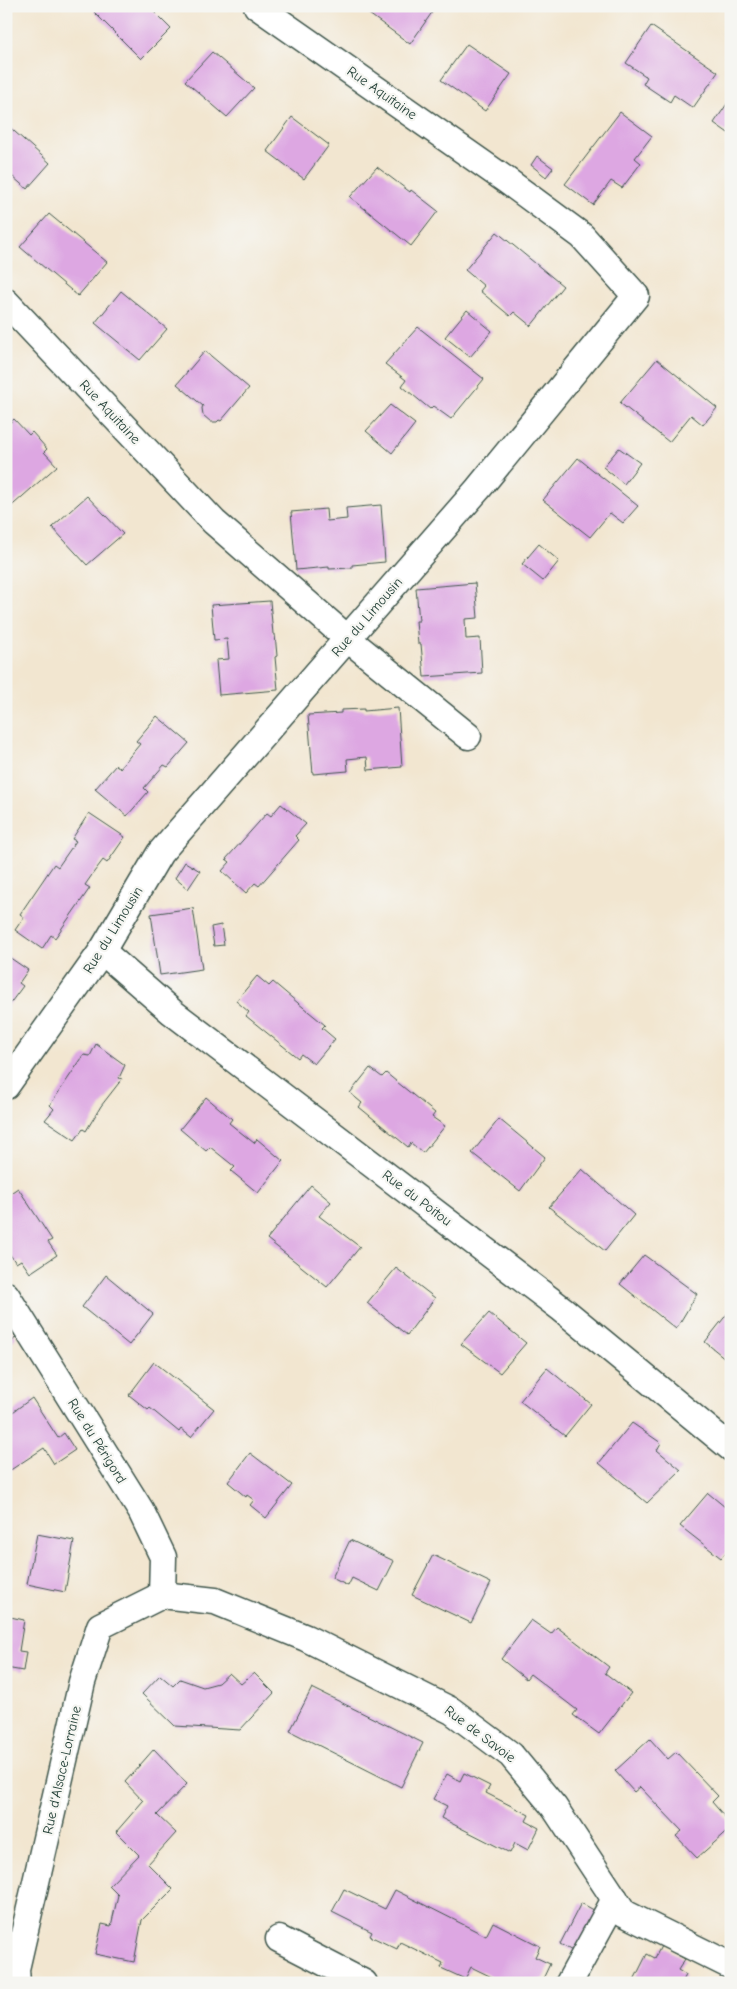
<svg xmlns="http://www.w3.org/2000/svg" width="737" height="1989" font-family="'Comic Neue',sans-serif">
	<style>
		.building { fill: #dda7e2 }
		.lines { fill: none; stroke-linecap: round; stroke-linejoin: round }
		.minor-casing { stroke: #3f564b; stroke-width: 29 }
		.minor { stroke: #fff; stroke-width: 26 }
		.labels { text-anchor: middle; dominant-baseline: central; stroke-width: 4.5; stroke-linejoin: round; paint-order: stroke }
		.street-label { font-size: 14px; fill: #1f3d34; stroke: #f6f6f2 }
	</style>
	<rect width="100%" height="100%" fill="#f6f6f2"/>
	<filter id="ink" filterUnits="userSpaceOnUse"><feTurbulence type="fractalNoise" baseFrequency=".02" numOctaves="2"/><feDisplacementMap in="SourceGraphic" scale="10" xChannelSelector="R" yChannelSelector="G"/><feConvolveMatrix kernelMatrix="1 2 1 2 8 2 1 2 1" color-interpolation-filters="sRGB"/></filter>
	<filter id="wash" filterUnits="userSpaceOnUse"><feTurbulence type="fractalNoise" baseFrequency=".0096" numOctaves="4" result="noise"/><feDisplacementMap in="SourceGraphic" scale="20" xChannelSelector="R" yChannelSelector="G"/><feGaussianBlur stdDeviation="1.12" result="paint"/><feColorMatrix in="noise" values="0 0 0 0 0 0 0 0 0 0 0 0 0 0 0 0 0 1.4 0 .05"/><feComposite in="paint" operator="in"/></filter>
	<g filter="url(#wash)">
		<rect width="100%" height="100%" fill="#f2e6d0"/>
		<g id="blocks">
			<g class="building">
				<polygon points="100,6 148,6 171,29 141,59 94,12"/>
				<polygon points="368,6 426,6 433,11 410,44 365,11"/>
				<polygon points="651,26 718,72 693,108 674,95 670,102 643,84 647,77 626,63"/>
				<polygon points="467,44 511,74 485,111 441,80"/>
				<polygon points="212,52 254,88 227,117 185,81"/>
				<polygon points="731,98 731,135 714,123"/>
				<polygon points="620,112 652,136 635,158 641,163 622,188 611,181 593,205 565,184"/>
				<polygon points="292,117 329,145 304,179 267,151"/>
				<polygon points="6,124 50,163 27,189 6,171"/>
				<polygon points="537,156 553,168 546,177 531,165"/>
				<polygon points="377,167 410,192 411,190 438,211 411,246 350,197"/>
				<polygon points="49,214 107,262 78,296 20,247"/>
				<polygon points="497,232 563,286 531,326 514,312 510,316 480,291 484,286 465,270"/>
				<polygon points="121,291 167,329 140,360 95,323"/>
				<polygon points="467,310 492,331 470,357 445,337"/>
				<polygon points="418,327 484,379 451,419 433,406 430,409 402,386 406,380 385,364"/>
				<polygon points="205,351 249,388 221,421 219,420 217,422 211,422 203,415 202,408 203,406 177,384"/>
				<polygon points="657,359 717,408 703,425 691,415 669,442 620,403"/>
				<polygon points="390,405 415,424 392,453 366,431"/>
				<polygon points="14,419 29,435 32,432 47,449 44,452 57,466 6,511 6,426"/>
				<polygon points="619,448 640,463 624,484 603,467"/>
				<polygon points="578,458 638,506 623,523 610,513 590,537 543,500"/>
				<polygon points="87,496 123,534 87,565 52,527"/>
				<polygon points="381,505 385,562 352,565 352,568 329,569 329,567 296,570 291,512 326,509 327,521 347,519 346,508"/>
				<polygon points="539,544 559,561 543,581 522,564"/>
				<polygon points="475,583 478,618 465,619 466,639 480,638 482,673 424,677 421,644 418,644 416,621 419,621 416,588"/>
				<polygon points="270,601 273,634 275,634 277,656 275,657 278,690 219,695 216,660 229,659 227,639 214,640 211,605"/>
				<polygon points="398,708 402,767 368,770 367,757 347,759 348,771 313,774 308,715 341,713 341,710 364,709 364,711"/>
				<polygon points="157,716 189,743 168,767 164,765 144,788 148,792 127,816 95,789 116,765 120,768 140,744 136,741"/>
				<polygon points="281,804 306,824 295,836 299,840 259,886 255,883 246,893 222,871 230,862 226,859 267,813 271,816"/>
				<polygon points="89,813 125,837 107,863 103,860 94,872 85,885 90,888 55,938 51,935 42,949 15,930 24,917 20,914 54,864 58,867 76,841 72,839"/>
				<polygon points="185,862 200,871 188,889 175,878"/>
				<polygon points="193,908 202,969 160,975 151,914"/>
				<polygon points="221,925 224,945 214,946 211,927"/>
				<polygon points="6,955 28,970 19,983 23,986 6,1009"/>
				<polygon points="257,976 269,986 273,982 298,1003 325,1025 322,1028 335,1039 314,1064 301,1054 298,1058 246,1016 249,1012 236,1001"/>
				<polygon points="96,1044 125,1065 119,1078 122,1079 101,1106 86,1131 83,1129 75,1140 45,1120 54,1109 50,1105 84,1055 90,1056"/>
				<polygon points="370,1068 382,1077 386,1073 435,1113 432,1117 445,1126 423,1153 411,1143 408,1147 359,1107 362,1103 350,1093"/>
				<polygon points="206,1097 232,1119 229,1123 254,1143 257,1139 283,1161 258,1193 231,1171 235,1167 210,1147 206,1151 180,1129"/>
				<polygon points="499,1119 545,1157 520,1191 472,1153"/>
				<polygon points="582,1169 634,1215 605,1251 549,1207"/>
				<polygon points="311,1185 331,1202 319,1216 360,1247 327,1287 267,1239"/>
				<polygon points="18,1188 52,1240 48,1242 57,1255 30,1273 21,1260 16,1263 6,1249 6,1196"/>
				<polygon points="644,1255 697,1294 676,1329 620,1284"/>
				<polygon points="396,1268 435,1298 407,1335 367,1303"/>
				<polygon points="106,1275 153,1314 129,1345 82,1307"/>
				<polygon points="731,1309 731,1363 705,1342"/>
				<polygon points="489,1313 526,1343 500,1373 461,1344"/>
				<polygon points="6,1323 16,1337 6,1349"/>
				<polygon points="154,1362 214,1409 191,1437 181,1429 179,1432 150,1408 148,1410 129,1395"/>
				<polygon points="547,1368 591,1404 565,1436 520,1401"/>
				<polygon points="32,1398 58,1438 64,1433 75,1450 54,1464 44,1448 6,1473 6,1417"/>
				<polygon points="632,1423 661,1443 657,1450 681,1470 647,1503 599,1463"/>
				<polygon points="250,1453 292,1485 266,1518 250,1505 254,1500 247,1495 246,1497 228,1482"/>
				<polygon points="708,1493 731,1512 731,1547 721,1558 680,1526"/>
				<polygon points="37,1534 74,1541 65,1592 27,1584"/>
				<polygon points="350,1540 394,1561 379,1591 352,1578 348,1586 332,1578"/>
				<polygon points="433,1555 491,1583 471,1623 412,1595"/>
				<polygon points="6,1616 24,1620 19,1651 26,1652 23,1671 6,1668"/>
				<polygon points="531,1620 551,1634 557,1627 609,1667 605,1673 631,1693 599,1734 573,1715 577,1710 530,1674 526,1679 501,1659"/>
				<polygon points="229,1673 241,1684 254,1673 274,1693 240,1730 175,1726 142,1694 160,1675 173,1686 180,1679 203,1687 218,1683"/>
				<polygon points="312,1688 423,1743 401,1787 290,1731"/>
				<polygon points="6,1734 10,1735 7,1750 6,1750"/>
				<polygon points="650,1739 668,1759 676,1752 718,1796 712,1802 731,1824 731,1828 697,1858 676,1836 682,1831 640,1787 634,1792 615,1771"/>
				<polygon points="154,1749 187,1784 157,1815 176,1833 148,1864 173,1889 142,1920 134,1962 95,1954 102,1924 111,1926 118,1895 109,1886 139,1855 116,1832 143,1801 125,1782"/>
				<polygon points="464,1773 490,1786 486,1793 529,1815 526,1821 539,1828 528,1850 515,1843 510,1853 441,1818 447,1806 433,1799 447,1774 460,1781"/>
				<polygon points="344,1889 385,1909 395,1890 486,1936 493,1922 540,1946 535,1957 550,1964 541,1983 530,1983 524,1980 522,1983 504,1983 471,1967 465,1979 441,1968 443,1963 400,1942 397,1949 370,1936 372,1932 332,1912"/>
				<polygon points="581,1903 603,1915 583,1957 560,1944"/>
				<polygon points="661,1946 685,1959 678,1970 686,1975 682,1983 640,1983 634,1980 647,1954 655,1958"/>
			</g>
		</g>
	</g>
	<g filter="url(#ink)">
		<use href="#blocks" fill-opacity="0" stroke="#3f564b" stroke-width="1"/>
		<g class="lines">
			<defs>
				<g id="minor">
					<polyline points="6,302 214,522 348,639 468,736"/>
					<polyline points="102,951 172,1012 562,1309 731,1448"/>
					<polyline points="6,1086 102,951 160,853 478,489 636,296 582,236 506,180 257,6"/>
					<polyline points="6,1295 141,1511 163,1557 162,1595"/>
					<polyline points="162,1595 215,1601 306,1638 452,1711 511,1755 554,1807 624,1913 731,1966"/>
					<polyline points="279,1939 364,1983"/>
					<polyline points="17,1983 16,1969 82,1682 100,1626 162,1595"/>
					<polyline points="569,1983 615,1899"/>
				</g>
			</defs>
			<use href="#minor" class="minor-casing"/>
			<use href="#minor" class="minor"/>
		</g>
	</g>
	<g class="labels">
		<g class="street-label">
			<text transform="translate(382 93) rotate(35)">Rue Aquitaine</text>
			<text transform="translate(110 412) rotate(47)">Rue Aquitaine</text>
			<text transform="translate(367 617) rotate(-49)">Rue du Limousin</text>
			<text transform="translate(113 930) rotate(-58)">Rue du Limousin</text>
			<text transform="translate(417 1198) rotate(37)">Rue du Poitou</text>
			<text transform="translate(97 1441) rotate(58)">Rue du Périgord</text>
			<text transform="translate(480 1734) rotate(37)">Rue de Savoie</text>
			<text transform="translate(62 1770) rotate(-77)">Rue d'Alsace-Lorraine</text>
		</g>
	</g>
	<rect width="737" height="1989" fill="none" stroke="#f6f6f2" stroke-width="25"/>
</svg>
